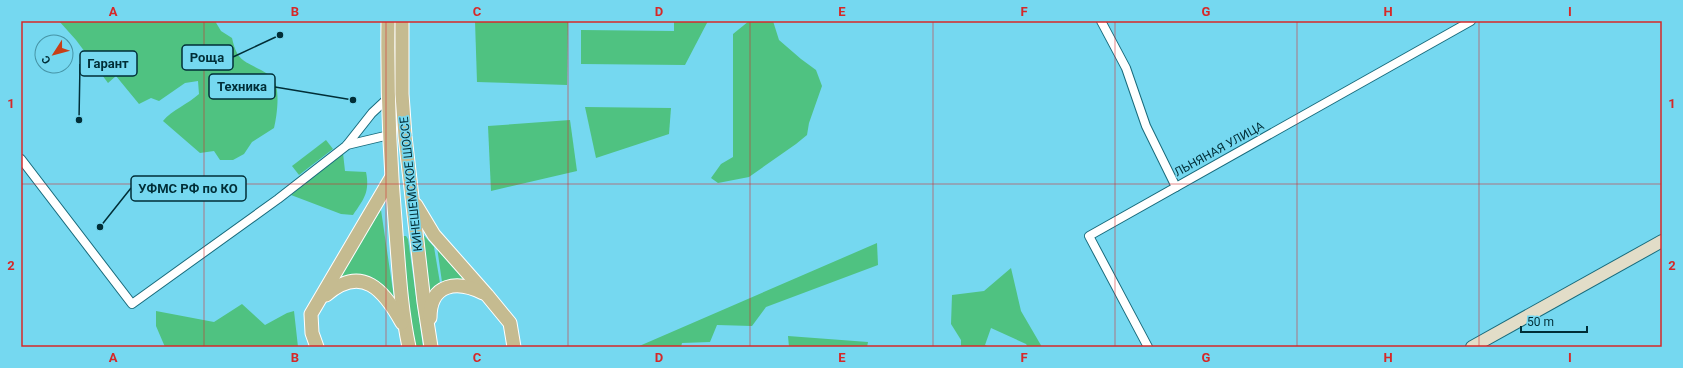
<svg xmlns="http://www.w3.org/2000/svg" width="1683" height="368" font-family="Roboto,sans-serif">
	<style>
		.green { fill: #4fc281 }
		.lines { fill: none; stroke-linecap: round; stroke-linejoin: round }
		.street-casing { stroke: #186b7c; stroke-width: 10 }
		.secondary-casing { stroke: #186b7c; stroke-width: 14 }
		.primary-casing { stroke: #fff; stroke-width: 15 }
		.street { stroke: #fff; stroke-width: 8 }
		.secondary { stroke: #e2ddc8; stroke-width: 12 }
		.primary { stroke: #c5bb90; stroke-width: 13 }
		.grid { fill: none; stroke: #d62828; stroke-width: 1; stroke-opacity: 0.55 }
		.labels { text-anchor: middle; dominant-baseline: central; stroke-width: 3; stroke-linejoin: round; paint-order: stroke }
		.street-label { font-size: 12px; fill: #002e37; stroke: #75d8f0 }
		.leader { fill: none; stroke: #002e37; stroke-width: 1.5 }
		.callout-dot { fill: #002e37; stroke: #75d8f0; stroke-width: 1.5 }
		.callout { fill: #75d8f0; stroke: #002e37; stroke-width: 1.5 }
		.callout-label { font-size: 13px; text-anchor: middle; font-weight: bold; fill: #002e37 }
		.neatline { fill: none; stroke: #d62828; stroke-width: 1.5 }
		.grid-label { font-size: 13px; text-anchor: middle; font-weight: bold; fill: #d62828 }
	</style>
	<rect width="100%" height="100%" fill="#75d8f0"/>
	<g class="green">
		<path d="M59,21H215L221,31L232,38C237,60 242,60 261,70C264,72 269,74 272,77C281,87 277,116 274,128L252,142L244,154L233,160H220L214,151L200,153L163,121C172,110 188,104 199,94L198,81L185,83L159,101L151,98L139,104L116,76L108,83L76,40Z"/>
		<polygon points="475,21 568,21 567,85 477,82"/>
		<polygon points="674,21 708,21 685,65 581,64 581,30 674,31"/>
		<polygon points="749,21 773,21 779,40 801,59 816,70 822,86 809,123 807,135 796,144 749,177 718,183 711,178 721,164 733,157 733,34"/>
		<polygon points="585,107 671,108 669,134 596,158"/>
		<polygon points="570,120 577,171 491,191 488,126"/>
		<polygon points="326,140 333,149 299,175 292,166"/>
		<path d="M343,153L345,171L366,172C370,192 364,199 353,215L341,214L291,195Z"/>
		<path d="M381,210L394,298C377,280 362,273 338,277Z"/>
		<polygon points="421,232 434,247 440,283 430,292"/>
		<polygon points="401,236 406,236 408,239 423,347 416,347 412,329 400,240"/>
		<polygon points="877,243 878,265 766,307 752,326 717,325 710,342 682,343 681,347 637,347"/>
		<polygon points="437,247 467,281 455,279 442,282"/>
		<polygon points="1011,268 1021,311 1042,347 1028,347 1026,344 991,328 985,345 989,347 961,347 961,340 951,324 952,295 984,291"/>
		<polygon points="242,304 265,325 287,313 294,311 298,347 165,347 156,326 156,311 214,322"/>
		<polygon points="788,336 868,342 867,347 789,347"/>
	</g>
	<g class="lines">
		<defs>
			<g id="street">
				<polyline points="1101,21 1126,68 1146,126 1176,187"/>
				<polyline points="347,145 389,135"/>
				<polyline points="21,159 132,304 278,199 346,146 372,113 387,99"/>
				<polyline points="1148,347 1089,236 1471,21"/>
			</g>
			<polyline id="secondary" points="1472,347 1662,241"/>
			<g id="primary">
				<path d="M388,21C387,92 390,162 396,233C399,271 401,309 409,347"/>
				<polyline points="402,21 402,94 405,136 424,302 431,347"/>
				<polyline points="416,205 434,235 487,295 510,323 514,347"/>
				<path d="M326,295C362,264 384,290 402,323"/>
				<path d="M430,318C430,283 457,280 483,293"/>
				<polyline points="317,347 312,333 311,314 391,178"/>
			</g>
		</defs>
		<use href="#street" class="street-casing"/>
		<use href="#secondary" class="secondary-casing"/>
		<use href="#primary" class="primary-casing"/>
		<use href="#street" class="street"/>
		<use href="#secondary" class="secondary"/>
		<use href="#primary" class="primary"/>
	</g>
	<path class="grid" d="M204,21V347M386,21V347M568,21V347M750,21V347M933,21V347M1115,21V347M1297,21V347M1479,21V347M21,184H1662"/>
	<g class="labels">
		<g class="street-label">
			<text transform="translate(1219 149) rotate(-29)">ЛЬНЯНАЯ УЛИЦА</text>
			<text transform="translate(411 184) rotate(-96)">КИНЕШЕМСКОЕ ШОССЕ</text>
		</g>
	</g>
	<path class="leader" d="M280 35L233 57M79 120L80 64M353 100L275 87M100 227L131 188"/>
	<g class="callout-dot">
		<circle cx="280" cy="35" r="4"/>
		<circle cx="79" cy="120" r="4"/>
		<circle cx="353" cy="100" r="4"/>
		<circle cx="100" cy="227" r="4"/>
	</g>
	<g class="callout">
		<rect x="182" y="45" width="51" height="25" rx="4"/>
		<rect x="80" y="51" width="57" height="25" rx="4"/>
		<rect x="209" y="74" width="66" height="25" rx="4"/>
		<rect x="131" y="176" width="115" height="25" rx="4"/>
	</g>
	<g class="callout-label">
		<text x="207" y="62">Роща</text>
		<text x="108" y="68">Гарант</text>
		<text x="242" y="91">Техника</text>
		<text x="188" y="193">УФМС РФ по КО</text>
	</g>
	<rect width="1683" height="368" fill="none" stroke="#75d8f0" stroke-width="44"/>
	<g transform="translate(54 54) rotate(234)"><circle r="19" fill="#75d8f0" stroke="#4694a6"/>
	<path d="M0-3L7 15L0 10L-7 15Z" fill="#c83f18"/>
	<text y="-6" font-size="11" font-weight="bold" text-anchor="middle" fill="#002e37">С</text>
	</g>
	<path d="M1521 326v6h66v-6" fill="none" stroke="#002e37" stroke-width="2"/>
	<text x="1527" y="326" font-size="12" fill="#002e37" stroke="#75d8f0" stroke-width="3" paint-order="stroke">50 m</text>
	<rect x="22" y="22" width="1639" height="324" class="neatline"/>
	<g class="grid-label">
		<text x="113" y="16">A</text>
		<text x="295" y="16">B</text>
		<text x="477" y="16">C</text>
		<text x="659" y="16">D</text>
		<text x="842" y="16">E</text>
		<text x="1024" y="16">F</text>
		<text x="1206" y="16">G</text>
		<text x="1388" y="16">H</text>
		<text x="1570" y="16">I</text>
		<text x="11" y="108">1</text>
		<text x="1672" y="108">1</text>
		<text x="11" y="270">2</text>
		<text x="1672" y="270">2</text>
		<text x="113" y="362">A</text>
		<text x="295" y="362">B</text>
		<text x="477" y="362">C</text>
		<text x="659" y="362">D</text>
		<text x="842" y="362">E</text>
		<text x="1024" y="362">F</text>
		<text x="1206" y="362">G</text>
		<text x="1388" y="362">H</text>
		<text x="1570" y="362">I</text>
	</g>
</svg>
